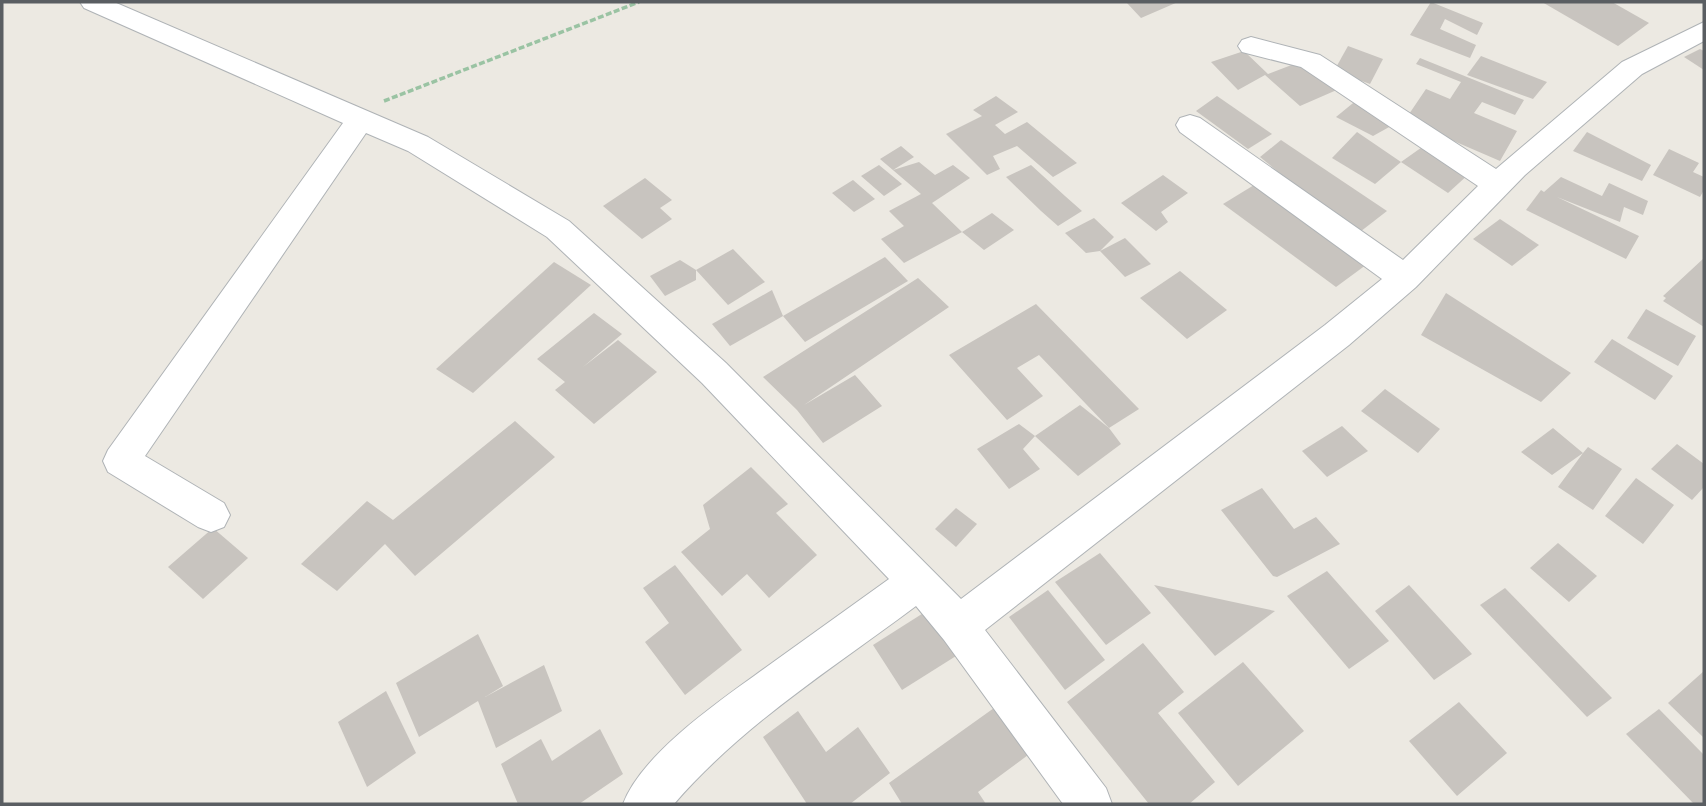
<svg xmlns="http://www.w3.org/2000/svg" width="1706" height="806" font-family="Mulish,sans-serif">
	<style>
		.building { fill: #c8c4bf }
		.lines { fill: none; stroke-linecap: round; stroke-linejoin: round }
		.street-casing { stroke: #afb3b6; stroke-width: 2 }
		.path { stroke: #9ac3a3; stroke-width: 3.5; stroke-dasharray: 6 2.5; stroke-linecap: butt }
		.street { fill: #fff; fill-rule: evenodd }
	</style>
	<rect width="100%" height="100%" fill="#ece9e2"/>
	<g class="building">
		<polygon points="1126,2 1178,2 1141,18"/>
		<polygon points="1431,2 1483,23 1477,35 1445,19 1440,29 1476,45 1470,58 1410,35"/>
		<polygon points="1542,2 1612,2 1649,23 1618,46"/>
		<polygon points="1348,46 1383,59 1370,84 1334,71"/>
		<polygon points="1700,49 1704,51 1704,70 1684,57"/>
		<polygon points="1244,51 1268,74 1302,61 1339,89 1300,106 1265,75 1238,90 1211,62"/>
		<polygon points="1481,56 1547,82 1533,99 1467,75"/>
		<polygon points="1420,58 1524,100 1515,115 1482,102 1474,113 1517,131 1500,161 1405,120 1426,89 1450,99 1461,82 1416,64"/>
		<polygon points="996,96 1018,112 995,125 1005,134 1027,122 1077,163 1053,177 1017,146 993,156 1000,169 987,175 946,134 982,116 973,110"/>
		<polygon points="1217,96 1272,134 1248,149 1196,111"/>
		<polygon points="1358,99 1391,126 1373,136 1336,117"/>
		<polygon points="1357,132 1401,162 1375,184 1332,158"/>
		<polygon points="1587,132 1651,165 1642,181 1573,151"/>
		<polygon points="1281,140 1387,211 1356,235 1260,157"/>
		<polygon points="1425,145 1470,173 1448,193 1401,162"/>
		<polygon points="901,146 914,157 893,170 919,162 935,175 953,165 970,178 932,203 962,232 904,263 881,239 904,226 889,211 921,194 880,159"/>
		<polygon points="1669,149 1699,163 1693,172 1704,177 1704,190 1700,197 1653,175"/>
		<polygon points="879,165 902,184 884,196 861,176"/>
		<polygon points="1031,165 1065,196 1082,211 1058,226 1041,211 1006,177"/>
		<polygon points="1163,175 1188,193 1161,212 1168,222 1156,231 1121,203"/>
		<polygon points="1561,177 1602,196 1609,183 1648,201 1643,215 1624,207 1620,222 1557,197 1639,236 1626,259 1526,210 1541,190 1544,192"/>
		<polygon points="645,178 672,200 660,208 672,219 642,239 603,206"/>
		<polygon points="853,180 875,199 854,212 832,193"/>
		<polygon points="1259,182 1370,262 1336,287 1223,204"/>
		<polygon points="992,213 1014,230 984,250 962,232"/>
		<polygon points="1094,218 1114,237 1100,251 1125,238 1151,264 1125,277 1100,251 1086,253 1065,233"/>
		<polygon points="1500,219 1539,245 1512,266 1473,239"/>
		<polygon points="733,249 765,282 728,305 696,270"/>
		<polygon points="885,257 908,281 805,342 783,316"/>
		<polygon points="1704,258 1704,327 1663,301 1666,298 1663,296"/>
		<polygon points="680,260 696,270 696,280 665,296 650,276"/>
		<polygon points="554,262 591,285 473,393 436,369"/>
		<polygon points="1180,271 1227,310 1187,339 1140,298"/>
		<polygon points="918,278 949,307 804,405 855,375 882,406 823,443 797,410 763,377"/>
		<polygon points="772,290 783,316 730,346 712,324"/>
		<polygon points="1446,293 1571,373 1541,402 1421,335"/>
		<polygon points="1036,304 1139,409 1109,428 1039,355 1017,368 1043,396 1007,420 949,355"/>
		<polygon points="1646,309 1696,336 1678,366 1627,338"/>
		<polygon points="594,313 622,334 583,367 618,340 657,372 594,424 555,390 565,382 537,359"/>
		<polygon points="1612,339 1673,376 1655,400 1594,362"/>
		<polygon points="1385,389 1440,429 1418,453 1361,411"/>
		<polygon points="1080,405 1109,428 1121,444 1078,476 1035,436"/>
		<polygon points="515,421 555,457 415,576 385,544 337,591 301,564 367,501 393,520"/>
		<polygon points="1019,424 1035,436 1023,449 1040,469 1009,489 977,449"/>
		<polygon points="1342,426 1368,451 1327,477 1302,451"/>
		<polygon points="1553,428 1583,453 1588,447 1622,469 1593,510 1558,487 1583,453 1552,475 1521,452"/>
		<polygon points="1677,444 1704,464 1704,487 1692,500 1651,469"/>
		<polygon points="751,467 788,504 776,513 817,555 769,598 747,574 722,596 681,552 710,529 703,505"/>
		<polygon points="1636,478 1674,505 1643,544 1605,516"/>
		<polygon points="1262,488 1294,529 1316,517 1340,544 1277,577 1273,576 1221,510"/>
		<polygon points="956,508 977,524 956,547 935,529"/>
		<polygon points="213,528 248,558 203,599 168,567"/>
		<polygon points="1558,543 1597,576 1569,602 1530,568"/>
		<polygon points="1100,553 1151,613 1106,645 1055,582"/>
		<polygon points="675,565 742,650 685,695 645,642 669,623 643,588"/>
		<polygon points="1327,571 1389,641 1349,669 1287,596"/>
		<polygon points="1154,585 1275,611 1215,656"/>
		<polygon points="1409,585 1472,654 1434,680 1375,611"/>
		<polygon points="1505,588 1612,698 1587,717 1480,605"/>
		<polygon points="1048,590 1105,660 1065,690 1009,617"/>
		<polygon points="925,612 956,656 902,690 873,645"/>
		<polygon points="478,634 503,686 485,697 544,665 562,711 496,748 478,701 419,737 396,683"/>
		<polygon points="1143,643 1184,692 1158,713 1215,782 1189,804 1149,804 1067,702"/>
		<polygon points="1243,662 1304,731 1238,786 1178,713"/>
		<polygon points="1704,671 1704,738 1668,703"/>
		<polygon points="386,691 416,753 367,787 338,722"/>
		<polygon points="1459,702 1507,753 1457,796 1409,741"/>
		<polygon points="994,708 1028,755 978,792 986,804 902,804 889,783"/>
		<polygon points="1659,709 1704,755 1704,804 1694,804 1626,734"/>
		<polygon points="798,711 826,752 858,727 890,773 850,804 807,804 763,737"/>
		<polygon points="600,729 623,774 579,804 518,804 501,764 541,739 552,761"/>
	</g>
	<g class="lines">
		<defs>
			<path id="street" d="M80,2H114L428,137L569,221L726,363L961,599L1325,325L1382,279L1180,132L1176,125L1180,118L1190,115L1200,118L1403,260L1478,186L1301,67L1242,52L1238,46L1242,40L1251,37L1320,55L1496,169L1622,62L1704,22V41L1642,74L1525,175L1416,287L1349,345L985,630L1106,788L1112,804H1063L944,640L916,606C833,668 742,725 674,804H623C643,751 727,696 772,663C811,635 850,607 889,579L702,383L547,237L408,151L366,133L145,456L224,503L230,515L224,527L211,532L198,527L108,472L103,461L108,450L343,123L84,8Z"/>
		</defs>
		<use href="#street" class="street-casing"/>
		<polyline class="path" points="384,101 639,2"/>
		<use href="#street" class="street"/>
	</g>
	<rect width="1706" height="806" fill="none" stroke="#5a5e62" stroke-width="7"/>
</svg>
